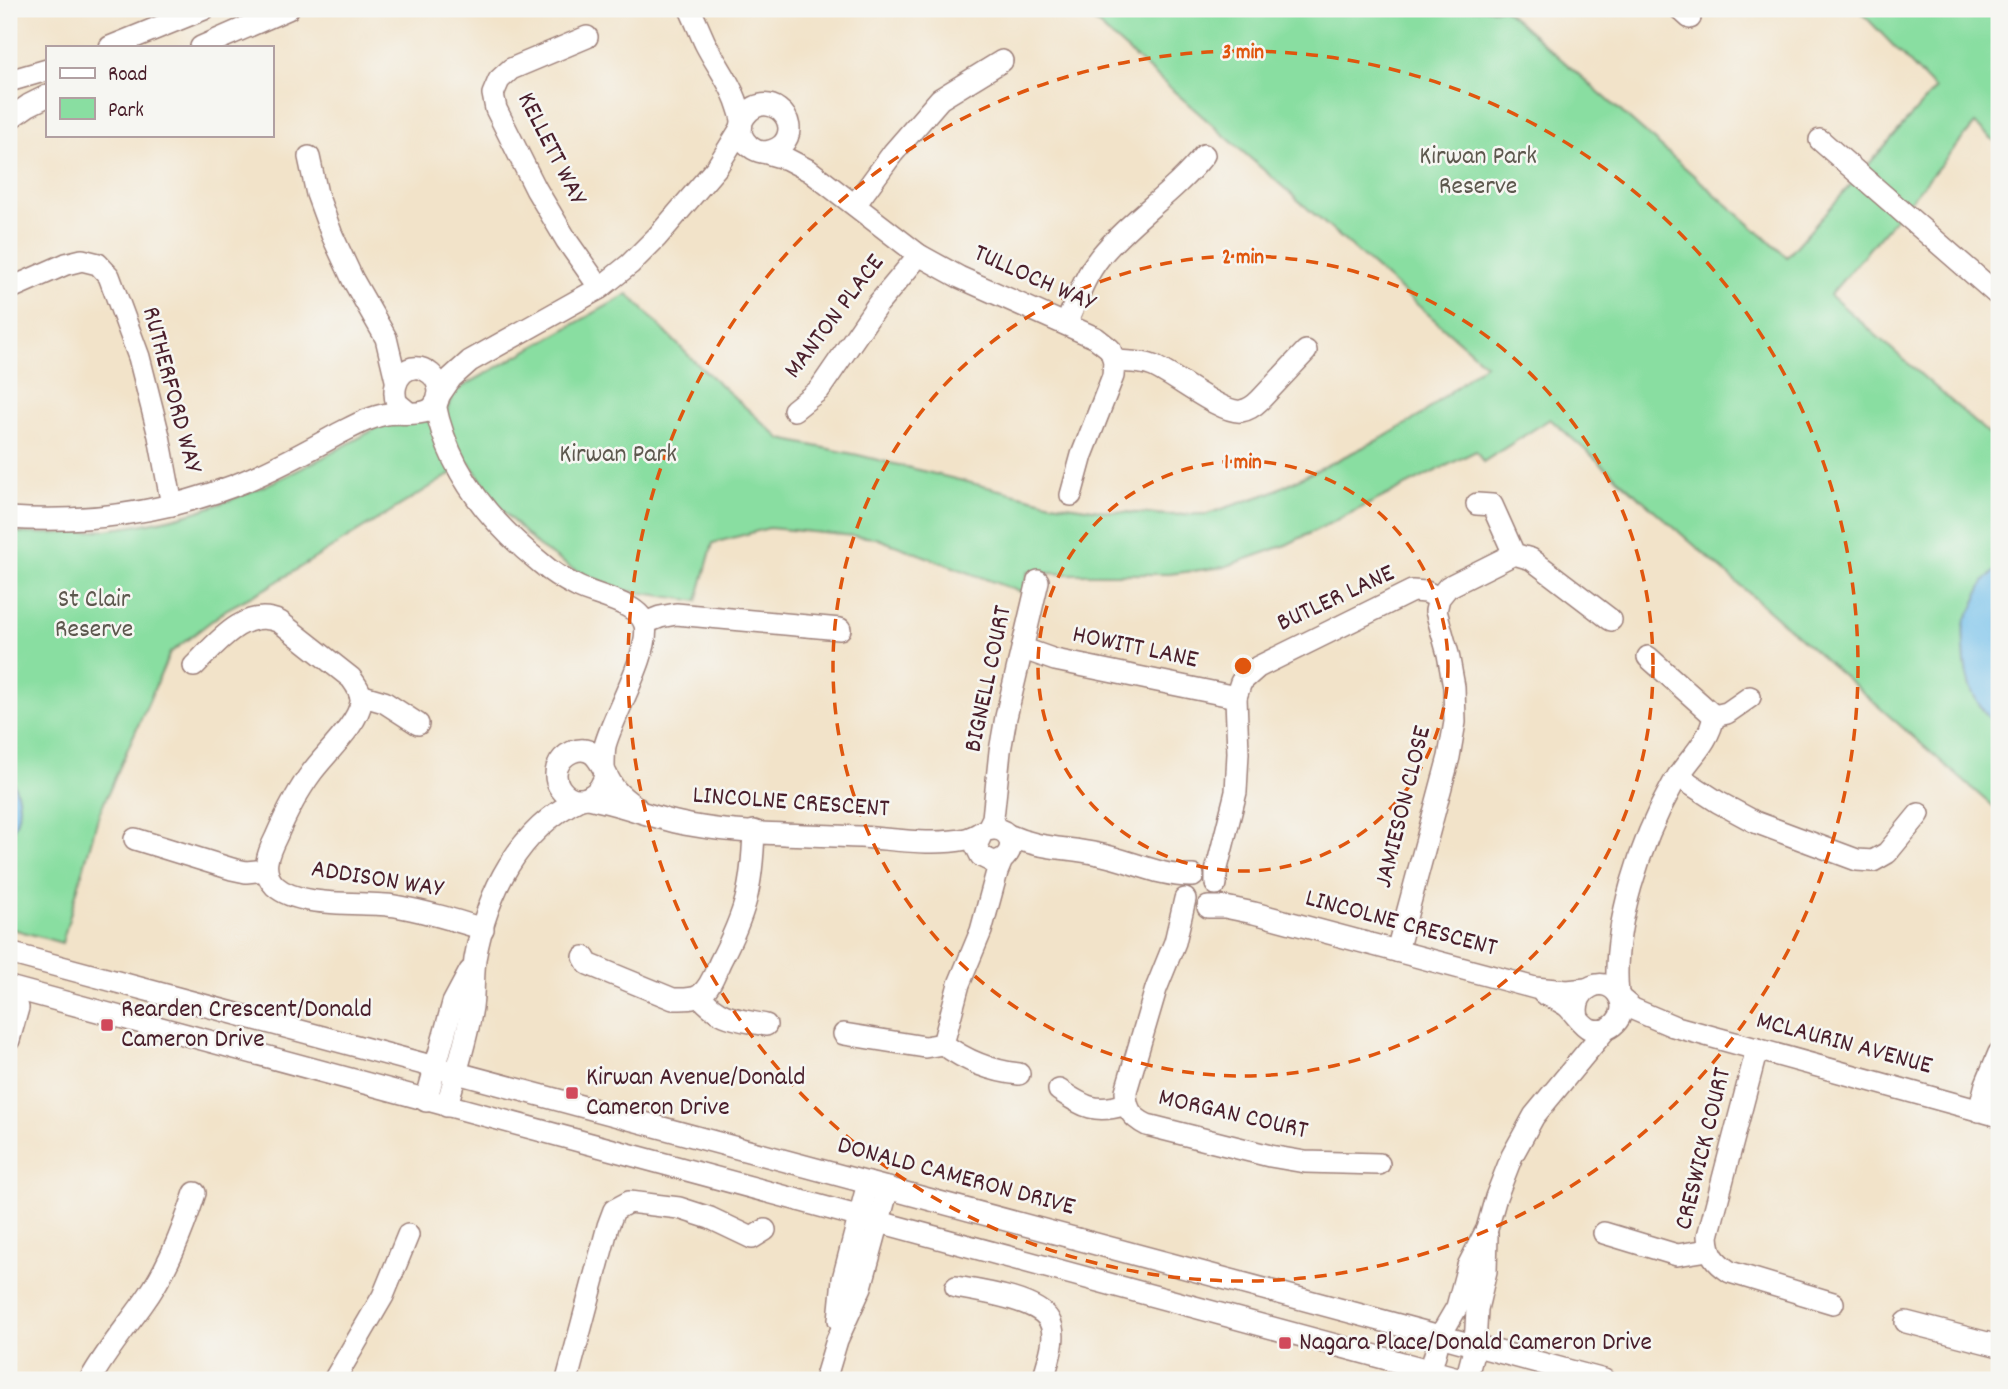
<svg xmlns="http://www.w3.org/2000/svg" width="2008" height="1389" font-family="Dekko,sans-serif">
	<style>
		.green { fill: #89dea1; stroke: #6a7e66; stroke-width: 2 }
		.water { fill: #71bfeb; stroke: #5e6f8b; stroke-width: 2 }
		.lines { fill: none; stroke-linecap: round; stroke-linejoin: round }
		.minor-casing { stroke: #9e817a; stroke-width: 24 }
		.minor { stroke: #fff; stroke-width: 21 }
		.ring { fill: none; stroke: #e0560e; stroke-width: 3.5; stroke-dasharray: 12 9 }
		.poi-dot { fill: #d1495b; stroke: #f6f6f2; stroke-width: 2.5 }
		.labels { text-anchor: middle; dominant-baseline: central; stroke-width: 5; stroke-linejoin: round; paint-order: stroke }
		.street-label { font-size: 26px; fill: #4a1f2b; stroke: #f6f6f2 }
		.park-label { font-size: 26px; fill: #5d584e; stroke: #f6f6f2 }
		.poi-label { font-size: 26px; fill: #4a1f2b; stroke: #f6f6f2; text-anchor: start }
		.centre { fill: #e0560e; stroke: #f6f6f2; stroke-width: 3.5 }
		.ring-label { font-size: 21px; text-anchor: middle; font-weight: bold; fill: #e0560e; stroke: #f6f6f2; stroke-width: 5; stroke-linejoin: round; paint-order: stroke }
	</style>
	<rect width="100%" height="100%" fill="#f6f6f2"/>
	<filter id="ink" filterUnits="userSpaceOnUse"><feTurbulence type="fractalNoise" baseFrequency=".0143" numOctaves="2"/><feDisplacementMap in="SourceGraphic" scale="14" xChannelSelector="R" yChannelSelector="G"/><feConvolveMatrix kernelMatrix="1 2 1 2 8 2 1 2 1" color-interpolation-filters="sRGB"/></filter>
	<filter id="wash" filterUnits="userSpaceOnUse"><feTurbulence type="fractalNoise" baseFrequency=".00686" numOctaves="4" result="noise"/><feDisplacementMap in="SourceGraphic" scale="28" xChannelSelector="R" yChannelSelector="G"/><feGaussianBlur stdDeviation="1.57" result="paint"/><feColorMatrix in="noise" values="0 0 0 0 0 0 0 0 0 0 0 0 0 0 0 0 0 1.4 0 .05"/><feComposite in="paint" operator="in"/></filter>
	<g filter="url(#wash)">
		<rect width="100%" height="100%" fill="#f2e3c9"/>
		<path class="green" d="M1080,9H1504L1787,257L1935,89L1858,9H1999V145L1975,124L1830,295L1999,443V812L1550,419L1483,462L1476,451L1286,545L1224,567L1169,574H1069L1028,572L1023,593L876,538L769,528L713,543L697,601L622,590L573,569L538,546L505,513L469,463L265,589L227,609L170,653L99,814L62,943L9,928V532C80,538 169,525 235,498C310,469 379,426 449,387L448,410L455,391L628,294L696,363L781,439L858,455L1052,503L1107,511L1168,515L1207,514L1270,493L1382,438L1420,416L1485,364Z"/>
		<g class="water">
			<path d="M1999,568V729C1974,703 1965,685 1964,648C1964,640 1962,629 1965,621C1967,616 1971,612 1973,607C1982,588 1980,581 1999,568Z"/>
			<path d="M9,775C22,796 23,816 9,836Z"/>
		</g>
	</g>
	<g filter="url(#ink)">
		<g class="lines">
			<defs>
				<g id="minor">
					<path d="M690,9C695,20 700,32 705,43C715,63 728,79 736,100C738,106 741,114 742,120C742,126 740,131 742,136C745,144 754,151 762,152C769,152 777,149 782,145C806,120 762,83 742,121"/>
					<polyline points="1680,9 1690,18"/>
					<polyline points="587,37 511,69 499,80 493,94 496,109 536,189 567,241 600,288"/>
					<polyline points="110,47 204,9"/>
					<polyline points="201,47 288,9"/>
					<polyline points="9,81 47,70"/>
					<polyline points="9,119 29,105 47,96"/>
					<polyline points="1820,140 1999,296"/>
					<polyline points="763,152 787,159 810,171 919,255 959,277 1096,338 1110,349 1114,361 1113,376 1082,455 1071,495"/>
					<polyline points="309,157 317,194 332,235 353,280 386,338 396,380"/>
					<polyline points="855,205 893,153 940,99 1002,61"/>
					<polyline points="9,289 66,264 82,260 98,264 109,276 139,357 159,436 172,505"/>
					<path d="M1066,324C1076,302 1084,277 1100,257C1131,219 1173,194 1204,155"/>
					<path d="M1114,361C1127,362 1141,361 1153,366C1173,374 1222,414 1241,411C1249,410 1255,405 1260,400L1306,351"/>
					<polyline points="438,397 451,378 470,361 600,288 630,264 657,237 717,167 741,128"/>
					<path d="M435,404C448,471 489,522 542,564C552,573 566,581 578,587C596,596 640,603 645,625C651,652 612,717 605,746C604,753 604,761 604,768"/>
					<polyline points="794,410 819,390 878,304 919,255"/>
					<polyline points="1477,504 1492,505 1514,554 1531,559 1611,620"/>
					<path d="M9,518C84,523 162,513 233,486C269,472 304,453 338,434C354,426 369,417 387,414C405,411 438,421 439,393C439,386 436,378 431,374C410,356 388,380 397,403L409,413"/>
					<polyline points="645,623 660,617 676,614 840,629"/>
					<polyline points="1024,649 1055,660 1236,697"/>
					<polyline points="1648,657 1714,716 1727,713 1750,697"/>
					<path d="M194,666C217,643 245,606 280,622L351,678C356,685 362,692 361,702C359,723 325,754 312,772C297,792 286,814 276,837C268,853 260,871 275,886C300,909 363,901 395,906C425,911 454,920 483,929"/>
					<polyline points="360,695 384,702 418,724"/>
					<path d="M605,772C604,795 576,811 560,788C556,782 555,775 557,768C560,760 565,755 572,752C599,741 603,775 615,789C621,796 629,802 636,807"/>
					<polyline points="1678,776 1718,802 1755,822 1857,860 1873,861 1887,853 1919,814"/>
					<path d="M587,798C622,804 655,819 690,825C745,835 804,834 860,837C894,839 932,846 966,839C971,838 976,835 980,833C1013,816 1022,859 993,862L981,856L976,846L983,831"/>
					<polyline points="988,828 993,818 1000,751 1006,717 1038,581"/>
					<path d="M1008,835C1039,849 1066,847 1098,854C1130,860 1160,877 1193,876"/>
					<polyline points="135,839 232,869 246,872 266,870"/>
					<polyline points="1216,884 1216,872 1236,792 1238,753 1236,697 1241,682 1258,667 1412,591 1426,592 1439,598"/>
					<path d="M1185,899L1175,942L1156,989L1126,1091C1126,1109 1131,1117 1147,1125L1270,1156L1305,1162L1379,1164"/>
					<polyline points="1208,907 1225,907 1254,913 1535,988 1567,991 1586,989"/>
					<polyline points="1397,951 1449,757 1455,722 1454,687 1448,654 1436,611 1439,598 1448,587 1514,554"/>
					<polyline points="9,953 1604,1380"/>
					<path d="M584,957L588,964L673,999C682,999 693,1000 700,995C710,988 715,973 720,962C746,912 752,888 754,831"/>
					<polyline points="9,987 1465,1380"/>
					<path d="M1543,993C1551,997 1560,1001 1567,1006C1575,1013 1581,1025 1590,1029C1609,1036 1628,1017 1620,998C1608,972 1571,987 1578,1017"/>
					<path d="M1618,994C1611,929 1641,840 1673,784C1687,760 1709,744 1714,716"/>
					<path d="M700,996C720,1020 737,1019 766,1025"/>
					<polyline points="1621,999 1633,1009 1673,1026 1999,1116"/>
					<path d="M844,1034L925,1047L943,1044C966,1061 991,1071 1019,1074"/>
					<polyline points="9,1040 18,1008 12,988"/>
					<polyline points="943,1044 959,984 981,931 997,872 1002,860"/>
					<path d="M1757,1049L1708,1236C1709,1255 1715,1262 1730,1272L1833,1303"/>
					<path d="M1059,1090C1084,1107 1096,1114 1126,1104"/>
					<polyline points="426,1101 453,1003 470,971"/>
					<path d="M447,1106C455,1074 467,1040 472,1007C474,991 473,975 475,959C487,892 518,830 580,799"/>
					<polyline points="1979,1111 1986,1084 1999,1053"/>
					<polyline points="1604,1233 1677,1255 1708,1250"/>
					<path d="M956,1287C979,1291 1037,1299 1049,1320C1059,1337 1047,1363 1043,1380"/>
					<polyline points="839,1320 843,1279 868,1183"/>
					<polyline points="1906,1322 1999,1346"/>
					<path d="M90,1380C105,1353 124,1330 142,1305C167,1271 182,1233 195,1193"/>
					<polyline points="334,1380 383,1296 408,1235"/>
					<polyline points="567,1380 608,1226 614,1210 629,1202 679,1208 710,1218 752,1238 765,1230"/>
					<polyline points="825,1380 837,1340 861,1287 888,1188"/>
					<polyline points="1428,1380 1440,1336 1457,1307 1468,1266 1487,1229 1496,1197 1512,1156 1534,1116 1605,1030"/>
					<polyline points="1466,1380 1475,1346 1477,1309 1486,1271 1487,1235"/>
				</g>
			</defs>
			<use href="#minor" class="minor-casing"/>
			<use href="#minor" class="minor"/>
		</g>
	</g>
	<g class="ring">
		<circle cx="1243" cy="666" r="205"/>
		<circle cx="1243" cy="666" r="410"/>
		<circle cx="1243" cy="666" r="615"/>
	</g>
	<g class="poi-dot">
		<rect x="100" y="1018" width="14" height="14" rx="3.5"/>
		<rect x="565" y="1086" width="14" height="14" rx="3.5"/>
		<rect x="1278" y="1336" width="14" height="14" rx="3.5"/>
	</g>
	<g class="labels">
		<g class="street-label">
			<text transform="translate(551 149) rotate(63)">KELLETT WAY</text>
			<text transform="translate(1034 279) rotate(24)">TULLOCH WAY</text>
			<text transform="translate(835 317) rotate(-53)">MANTON PLACE</text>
			<text transform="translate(171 390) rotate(75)">RUTHERFORD WAY</text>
			<text transform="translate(1336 599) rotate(-25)">BUTLER LANE</text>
			<text transform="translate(1135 648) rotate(12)">HOWITT LANE</text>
			<text transform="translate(989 679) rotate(-78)">BIGNELL COURT</text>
			<text transform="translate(791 803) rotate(4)">LINCOLNE CRESCENT</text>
			<text transform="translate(1404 807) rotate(-76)">JAMIESON CLOSE</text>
			<text transform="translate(377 880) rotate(9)">ADDISON WAY</text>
			<text transform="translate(1401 924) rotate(15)">LINCOLNE CRESCENT</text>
			<text transform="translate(1844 1044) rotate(15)">MCLAURIN AVENUE</text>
			<text transform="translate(1233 1115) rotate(13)">MORGAN COURT</text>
			<text transform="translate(1704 1149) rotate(-76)">CRESWICK COURT</text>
			<text transform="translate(956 1177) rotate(15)">DONALD CAMERON DRIVE</text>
		</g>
		<g class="park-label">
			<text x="1478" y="157">Kirwan Park<tspan x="1478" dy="30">Reserve</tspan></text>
			<text x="618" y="455">Kirwan Park</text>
			<text x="94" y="600">St Clair<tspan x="94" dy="30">Reserve</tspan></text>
		</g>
		<g class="poi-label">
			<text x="121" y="1010">Rearden Crescent/Donald<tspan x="121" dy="30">Cameron Drive</tspan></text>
			<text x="586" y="1078">Kirwan Avenue/Donald<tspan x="586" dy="30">Cameron Drive</tspan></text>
			<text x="1299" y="1343">Nagara Place/Donald Cameron Drive</text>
		</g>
	</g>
	<circle cx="1243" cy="666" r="10" class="centre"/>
	<g class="ring-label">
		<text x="1243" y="58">3 min</text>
		<text x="1243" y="263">2 min</text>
		<text x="1243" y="468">1 min</text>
	</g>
	<rect width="2008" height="1389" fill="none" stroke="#f6f6f2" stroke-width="35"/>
	<rect x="46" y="46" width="228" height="91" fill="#f6f6f2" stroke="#b1a0a2" stroke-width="2"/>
	<rect x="60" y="68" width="35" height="10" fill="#ffffff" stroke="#b1a0a2" stroke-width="2"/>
	<text x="108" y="80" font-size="21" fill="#4a1f2b">Road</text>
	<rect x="60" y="98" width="35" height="21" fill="#89dea1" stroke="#b1a0a2" stroke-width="2"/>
	<text x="108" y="116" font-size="21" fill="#4a1f2b">Park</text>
</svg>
